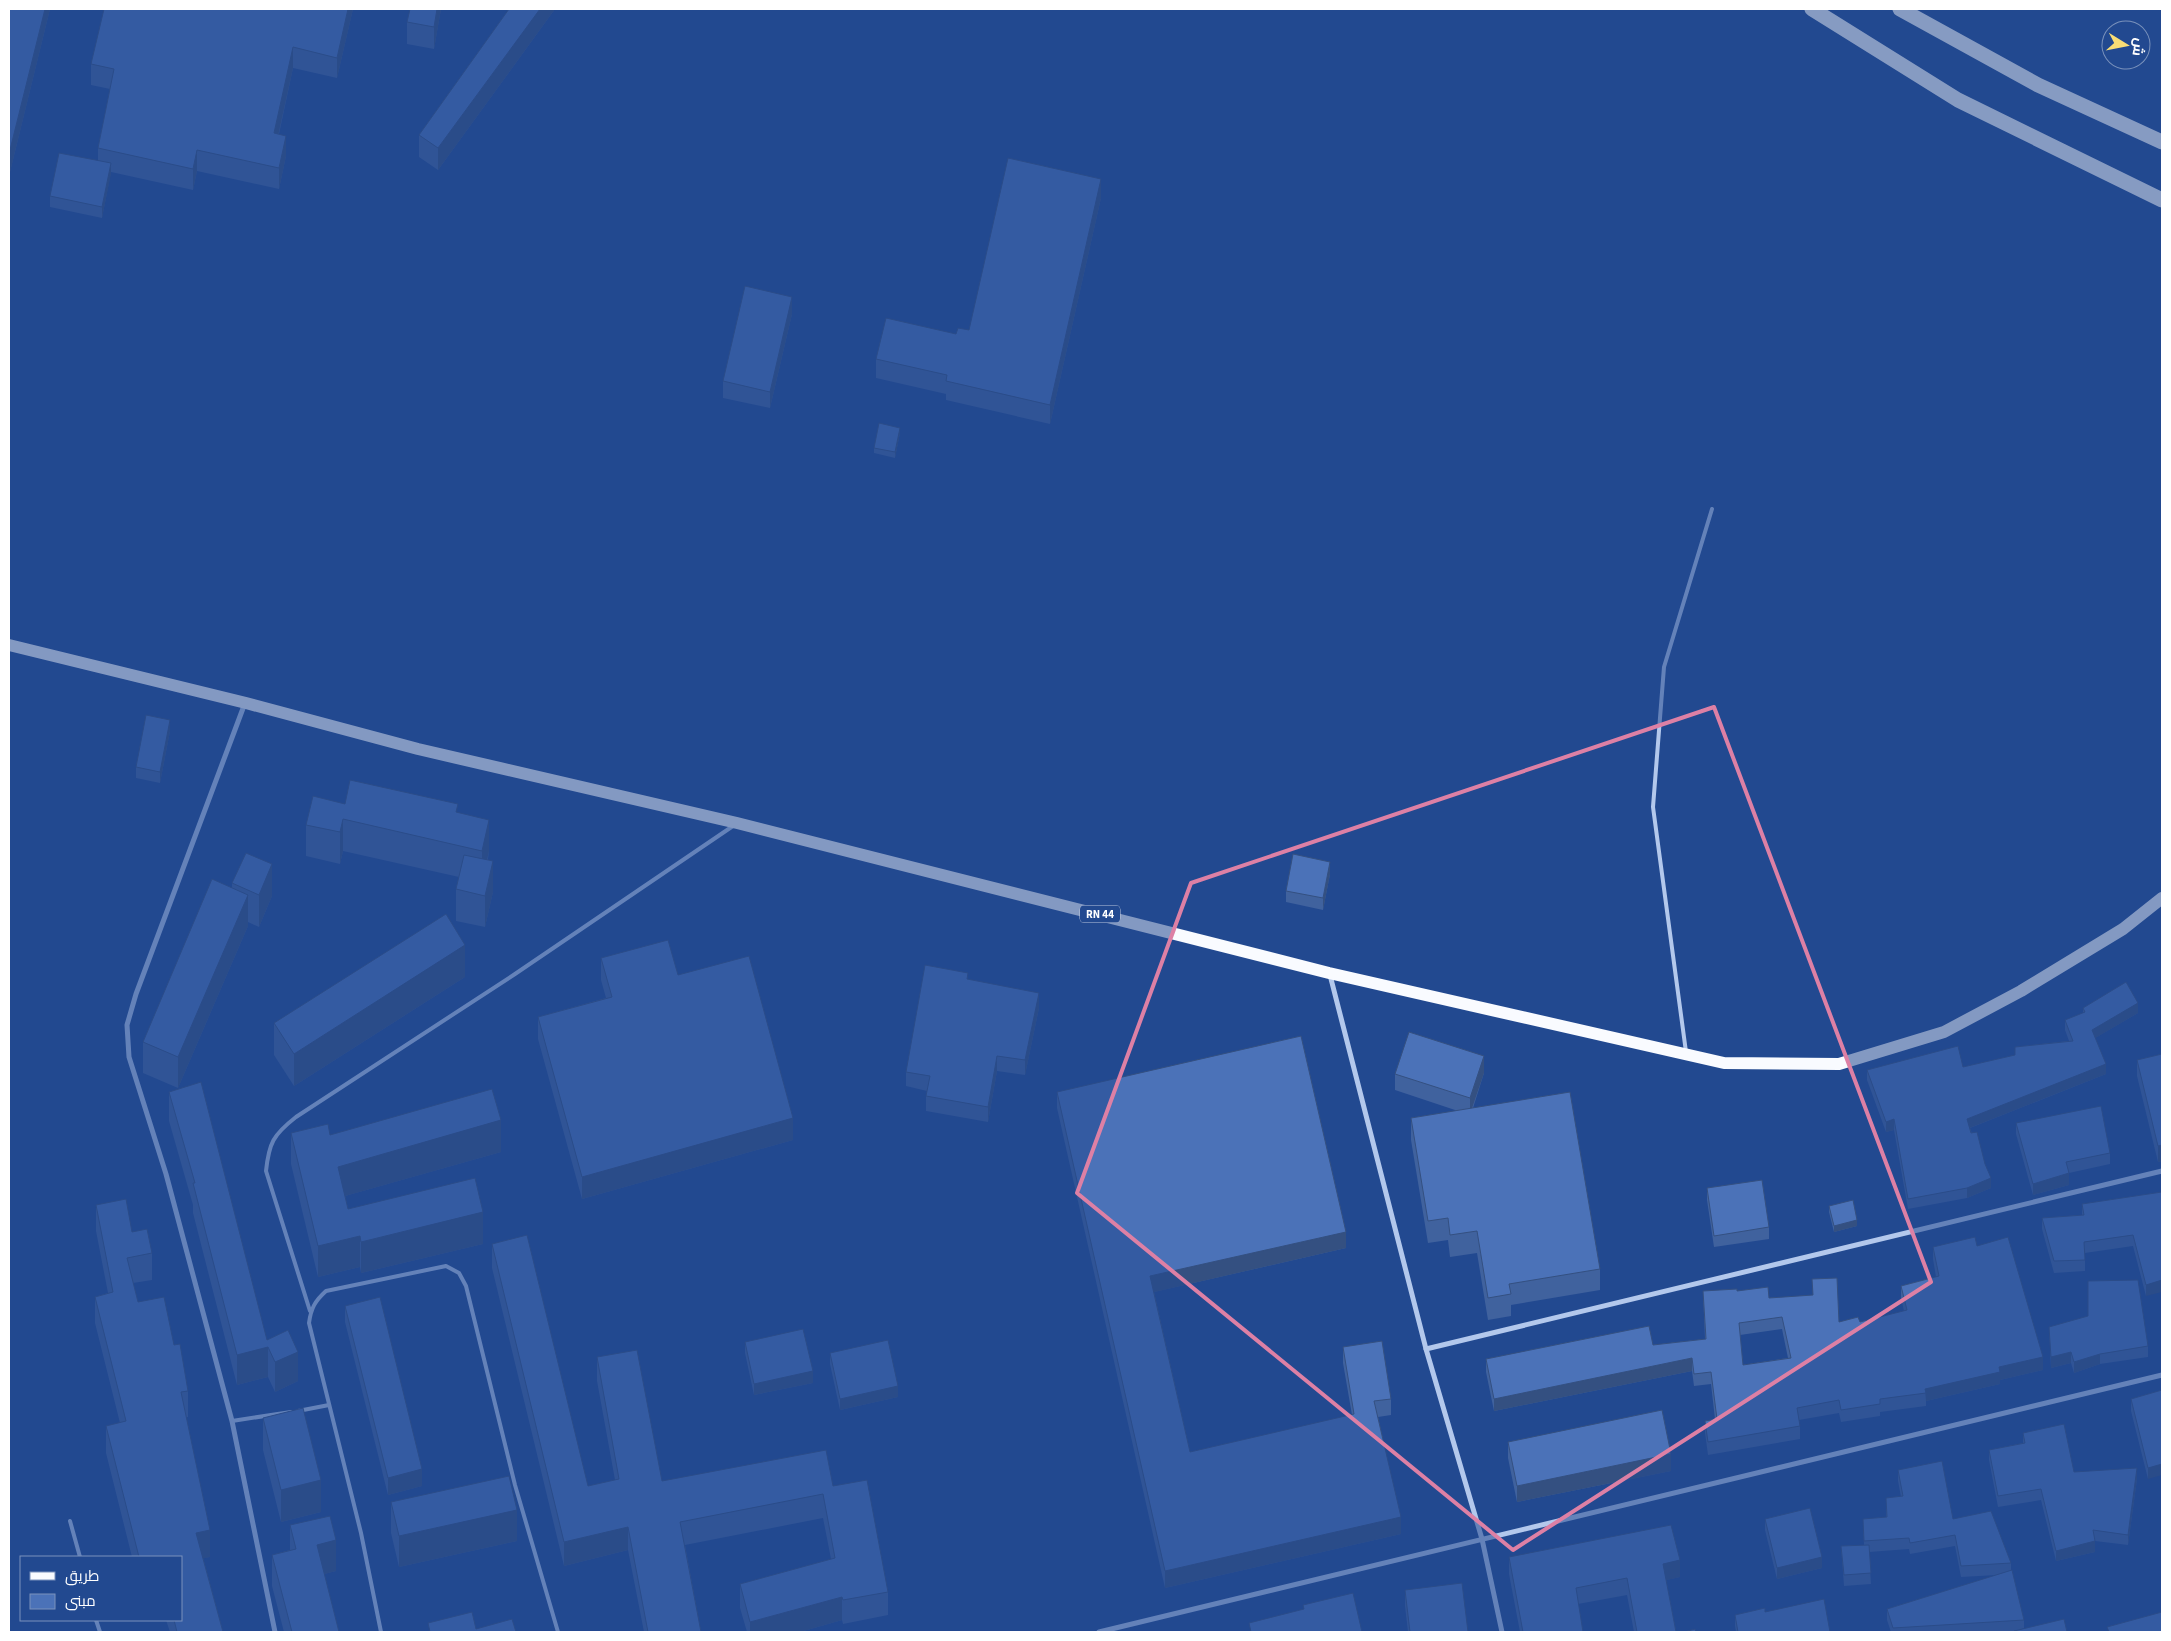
<svg xmlns="http://www.w3.org/2000/svg" width="2171" height="1641" font-family="'Source Sans 3',Cairo,sans-serif">
	<style>
		.lines { fill: none; stroke-linecap: round; stroke-linejoin: round }
		.lane { stroke: #b3c8ec; stroke-width: 4 }
		.street { stroke: #b3c8ec; stroke-width: 5 }
		.primary { stroke: #f9fbff; stroke-width: 12 }
		.highway { stroke: #fff; stroke-width: 15 }
		.wall { fill: #40629e; fill-rule: evenodd }
		.shaded-wall { fill: #345081 }
		.building { fill: #4b72b8; stroke: #345081; fill-rule: evenodd }
		.marked { fill: none; stroke: #dd80a5; stroke-width: 4; stroke-linejoin: round }
		.labels { text-anchor: middle; dominant-baseline: central; stroke-width: 4.5; stroke-linejoin: round; paint-order: stroke }
		.shield { fill: #224990; stroke: #bdc8de; stroke-width: 1 }
		.shield-label { font-size: 11px; font-weight: bold; fill: #fff }
	</style>
	<rect width="100%" height="100%" fill="#224990"/>
	<g class="lines">
		<g class="lane">
			<polyline points="1686,1052 1653,807 1664,667 1712,509"/>
			<path d="M310,1311L266,1171C269,1143 273,1135 296,1117L515,974L733,826"/>
			<polyline points="298,1411 329,1405"/>
			<polyline points="232,1421 291,1412"/>
			<polyline points="70,1521 80,1557"/>
			<polyline points="96,1620 100,1632"/>
			<path d="M381,1632L361,1533L309,1323C311,1308 315,1301 326,1291L446,1266L459,1273L466,1286L515,1485L558,1632"/>
		</g>
		<g class="street">
			<polyline points="245,703 136,994 127,1025 129,1057 166,1174 232,1421 275,1632"/>
			<polyline points="1330,975 1426,1349 1482,1539 1502,1632"/>
			<polyline points="1426,1349 2162,1171"/>
			<polyline points="1099,1632 2162,1375"/>
		</g>
		<polyline class="primary" points="9,645 246,703 418,749 737,823 1329,973 1724,1063 1839,1064 1944,1032 2021,991 2123,929 2162,898"/>
		<g class="highway">
			<polyline points="1812,9 1958,100 2162,200"/>
			<polyline points="1900,9 2038,85 2162,142"/>
		</g>
	</g>
	<g class="wall">
		<polygon points="9,9 50,9 9,176"/>
		<polygon points="353,9 337,78 293,68 279,134 286,156 279,189 197,171 193,190 111,172 102,218 50,207 50,196 98,161 98,148 110,89 91,85 91,64"/>
		<polygon points="441,9 434,49 407,44 407,22"/>
		<polygon points="509,9 555,9 438,170 419,157 419,135"/>
		<polygon points="1101,198 1050,424 946,400 946,394 876,378 876,359 969,330"/>
		<polygon points="792,314 770,408 723,398 723,381"/>
		<polygon points="900,433 895,458 874,453 874,448"/>
		<polygon points="170,731 160,783 136,778 136,767"/>
		<polygon points="345,804 458,813 489,851 488,859 493,892 485,927 456,921 456,889 459,877 343,851 340,864 306,856 306,825"/>
		<polygon points="1330,874 1323,910 1286,902 1286,891"/>
		<polygon points="232,883 272,896 259,927 248,922 248,926 178,1088 143,1073 143,1042 232,888"/>
		<polygon points="601,958 678,975 793,1140 582,1199 538,1039 538,1017 606,998 601,980"/>
		<polygon points="465,977 294,1086 274,1055 274,1023"/>
		<polygon points="968,979 1039,1008 1025,1075 997,1071 988,1122 926,1111 926,1096 927,1091 906,1086 906,1072"/>
		<polygon points="2083,1008 2138,1013 2095,1038 2106,1074 1970,1128 1991,1188 1967,1198 1908,1209 1894,1130 1886,1132 1867,1080 1867,1070 1963,1067 2015,1055 2015,1047 2069,1041 2065,1030 2065,1020 2083,1013"/>
		<polygon points="2162,1054 2162,1161 2158,1162 2137,1076 2137,1060"/>
		<polygon points="1484,1073 1473,1108 1600,1269 1600,1290 1511,1305 1511,1316 1488,1320 1477,1253 1450,1257 1448,1240 1428,1243 1411,1140 1411,1118 1458,1111 1395,1090 1395,1074"/>
		<polygon points="169,1092 267,1340 298,1381 275,1392 268,1377 237,1385 193,1213 193,1205 169,1121"/>
		<polygon points="1057,1092 1346,1248 1154,1292 1190,1452 1352,1415 1343,1363 1343,1347 1391,1399 1391,1415 1378,1417 1401,1534 1165,1588 1057,1108"/>
		<polygon points="2016,1123 2110,1153 2110,1164 2069,1173 2069,1185 2033,1195 2016,1134"/>
		<polygon points="291,1133 330,1135 501,1152 345,1196 348,1209 483,1244 361,1273 360,1267 318,1277 291,1164"/>
		<polygon points="1707,1188 1769,1227 1769,1239 1714,1247 1707,1200"/>
		<polygon points="2162,1192 2146,1296 2133,1246 2085,1253 2085,1271 2054,1273 2042,1229 2042,1218 2082,1215 2082,1204"/>
		<polygon points="96,1205 132,1232 152,1253 152,1280 133,1283 138,1302 174,1345 188,1391 188,1417 186,1417 210,1557 203,1558 223,1632 170,1632 166,1620 181,1620 181,1557 132,1557 106,1453 106,1426 120,1423 95,1323 95,1297 108,1293 96,1231"/>
		<polygon points="1829,1206 1857,1226 1834,1232 1829,1212"/>
		<polygon points="492,1244 588,1486 615,1480 597,1381 597,1357 662,1481 833,1486 888,1592 888,1615 843,1624 842,1620 800,1632 747,1632 740,1608 740,1584 831,1559 823,1518 685,1545 701,1632 644,1632 628,1550 564,1566 492,1268"/>
		<path d="M1977,1246L2043,1370L2000,1380V1384L1926,1401V1406L1880,1412V1416L1841,1422L1839,1413L1799,1420L1800,1426V1439L1708,1455L1705,1433V1421L1715,1419L1711,1384L1694,1386L1692,1371L1494,1411L1486,1372V1359L1653,1345L1705,1339L1703,1291H1737L1769,1298L1839,1322H1860L1904,1311L1901,1298V1286L1936,1277L1933,1259V1247ZM1782,1329L1788,1358L1743,1365L1740,1335Z"/>
		<polygon points="345,1306 422,1486 388,1495 345,1322"/>
		<polygon points="2049,1327 2148,1346 2148,1357 2100,1364 2074,1373 2071,1363 2051,1368"/>
		<polygon points="745,1342 813,1383 754,1395 745,1353"/>
		<polygon points="830,1353 898,1397 840,1410 830,1364"/>
		<polygon points="2162,1390 2148,1479 2131,1411 2131,1399"/>
		<polygon points="263,1418 321,1512 281,1522 263,1450"/>
		<polygon points="2023,1433 2074,1472 2137,1479 2128,1545 2095,1541 2095,1552 2056,1561 2041,1500 1998,1507 1989,1460 1989,1450 2023,1443"/>
		<polygon points="1508,1442 1671,1471 1517,1502 1508,1458"/>
		<polygon points="1898,1470 1953,1519 2011,1563 2011,1571 2024,1620 2024,1628 2014,1632 1891,1632 1887,1620 1887,1609 1997,1575 1961,1577 1955,1546 1910,1554 1909,1549 1869,1552 1871,1584 1844,1586 1841,1546 1864,1545 1863,1519 1886,1517 1886,1498 1901,1497 1898,1481"/>
		<polygon points="391,1502 517,1541 399,1567 391,1533"/>
		<polygon points="1765,1519 1822,1568 1777,1579 1765,1530"/>
		<polygon points="290,1525 336,1571 324,1574 339,1632 284,1632 272,1586 272,1555 290,1550"/>
		<polygon points="1509,1557 1680,1577 1666,1580 1676,1632 1634,1632 1627,1595 1578,1604 1583,1632 1520,1632 1509,1574"/>
		<polygon points="1405,1590 1468,1632 1408,1632 1405,1606"/>
		<polygon points="1765,1612 1830,1632 1736,1632 1735,1626 1735,1615"/>
	</g>
	<g class="shaded-wall">
		<polygon points="45,9 50,9 9,176 9,154"/>
		<polygon points="348,9 353,9 337,78 337,58"/>
		<polygon points="437,9 441,9 434,49 434,27"/>
		<polygon points="540,9 555,9 438,170 438,148"/>
		<polygon points="293,47 293,68 274,154 274,133"/>
		<polygon points="286,136 286,156 279,189 279,168"/>
		<polygon points="197,150 197,171 193,190 193,169"/>
		<polygon points="111,163 111,174 102,218 102,207"/>
		<polygon points="1101,179 1101,198 1050,424 1050,405"/>
		<polygon points="792,297 792,314 770,408 770,392"/>
		<polygon points="900,428 900,433 895,458 895,452"/>
		<polygon points="170,720 170,731 160,783 160,772"/>
		<polygon points="343,819 343,851 340,864 340,832"/>
		<polygon points="489,820 489,851 482,882 482,851"/>
		<polygon points="493,861 493,892 485,927 485,896"/>
		<polygon points="1330,862 1330,874 1323,910 1323,898"/>
		<polygon points="272,864 272,896 259,927 259,895"/>
		<polygon points="248,895 248,926 178,1088 178,1057"/>
		<polygon points="465,945 465,977 294,1086 294,1054"/>
		<polygon points="1039,993 1039,1008 1025,1075 1025,1060"/>
		<polygon points="2138,1003 2138,1013 2092,1040 2092,1030"/>
		<polygon points="997,1056 997,1071 988,1122 988,1107"/>
		<polygon points="1484,1056 1484,1073 1470,1114 1470,1098"/>
		<polygon points="2106,1064 2106,1074 1967,1129 1967,1119"/>
		<polygon points="793,1118 793,1140 582,1199 582,1177"/>
		<polygon points="1894,1119 1894,1130 1886,1132 1886,1122"/>
		<polygon points="501,1120 501,1152 338,1198 338,1167"/>
		<polygon points="2162,1145 2162,1161 2158,1162 2158,1146"/>
		<polygon points="2069,1173 2069,1185 2033,1195 2033,1184"/>
		<polygon points="1991,1178 1991,1188 1967,1198 1967,1188"/>
		<polygon points="483,1212 483,1244 361,1273 361,1242"/>
		<polygon points="1857,1220 1857,1226 1834,1232 1834,1226"/>
		<polygon points="1346,1232 1346,1248 1150,1293 1150,1276"/>
		<polygon points="360,1236 360,1267 318,1277 318,1246"/>
		<polygon points="2162,1280 2162,1292 2146,1296 2146,1285"/>
		<polygon points="268,1347 268,1377 237,1385 237,1355"/>
		<polygon points="298,1352 298,1381 275,1392 275,1362"/>
		<polygon points="2071,1352 2071,1363 2051,1368 2051,1357"/>
		<polygon points="2100,1354 2100,1364 2074,1373 2074,1362"/>
		<polygon points="2043,1357 2043,1370 2000,1380 2000,1384 1926,1401 1925,1389 1999,1367"/>
		<polygon points="1692,1358 1692,1371 1494,1411 1494,1399"/>
		<polygon points="813,1371 813,1383 754,1395 754,1384"/>
		<polygon points="898,1386 898,1397 840,1410 840,1399"/>
		<polygon points="1671,1454 1671,1471 1517,1502 1517,1486"/>
		<polygon points="2162,1464 2162,1475 2148,1479 2148,1468"/>
		<polygon points="2137,1468 2137,1479 2128,1545 2128,1535"/>
		<polygon points="422,1469 422,1486 388,1495 388,1478"/>
		<polygon points="321,1480 321,1512 281,1522 281,1490"/>
		<polygon points="517,1510 517,1541 399,1567 399,1536"/>
		<polygon points="1401,1517 1401,1534 1165,1588 1165,1571"/>
		<polygon points="628,1527 628,1550 564,1566 564,1542"/>
		<polygon points="210,1530 210,1557 196,1560 196,1533"/>
		<polygon points="336,1540 336,1571 317,1576 317,1545"/>
		<polygon points="2095,1541 2095,1552 2056,1561 2056,1551"/>
		<polygon points="1822,1557 1822,1568 1777,1579 1777,1568"/>
		<polygon points="1680,1560 1680,1577 1663,1581 1663,1564"/>
		<polygon points="842,1597 842,1620 800,1632 750,1632 750,1622"/>
	</g>
	<g class="building">
		<polygon points="9,9 45,9 9,154"/>
		<polygon points="104,9 348,9 337,58 293,47 274,133 286,136 279,168 197,150 193,169 98,148 114,69 91,64"/>
		<polygon points="410,9 437,9 434,27 407,22"/>
		<polygon points="509,9 540,9 438,148 419,135"/>
		<polygon points="59,153 111,163 102,207 50,196"/>
		<polygon points="1008,158 1101,179 1050,405 946,381 947,375 876,359 886,318 956,334 958,328 969,330"/>
		<polygon points="745,286 792,297 770,392 723,381"/>
		<polygon points="879,423 900,428 895,452 874,448"/>
		<polygon points="146,715 170,720 160,772 136,767"/>
		<polygon points="350,780 458,804 456,812 489,820 482,851 343,819 340,832 306,825 313,796 345,804"/>
		<polygon points="246,853 272,864 259,895 232,883"/>
		<polygon points="1293,854 1330,862 1323,898 1286,891"/>
		<polygon points="464,855 493,861 485,896 456,889"/>
		<polygon points="212,879 248,895 178,1057 143,1042"/>
		<polygon points="446,914 465,945 294,1054 274,1023"/>
		<polygon points="668,940 678,975 749,956 793,1118 582,1177 538,1017 612,997 601,958"/>
		<polygon points="925,965 968,973 967,979 1039,993 1025,1060 997,1056 988,1107 926,1096 930,1076 906,1072"/>
		<polygon points="2126,982 2138,1003 2092,1030 2106,1064 1967,1119 1971,1133 1977,1132 1985,1164 1991,1178 1967,1188 1908,1199 1894,1119 1886,1122 1867,1070 1958,1046 1963,1067 2015,1055 2015,1047 2073,1041 2065,1020 2085,1012 2083,1008"/>
		<polygon points="1409,1032 1484,1056 1470,1098 1395,1074"/>
		<polygon points="1301,1036 1346,1232 1150,1276 1190,1452 1354,1414 1343,1347 1382,1341 1391,1399 1374,1401 1401,1517 1165,1571 1057,1092"/>
		<polygon points="2162,1054 2162,1145 2158,1146 2137,1060"/>
		<polygon points="201,1082 267,1340 288,1330 298,1352 275,1362 268,1347 237,1355 193,1183 195,1183 169,1092"/>
		<polygon points="492,1089 501,1120 338,1167 348,1209 475,1178 483,1212 361,1242 360,1236 318,1246 291,1133 328,1124 330,1135"/>
		<polygon points="1570,1092 1600,1269 1509,1284 1511,1294 1488,1298 1477,1231 1450,1235 1448,1218 1428,1221 1411,1118"/>
		<polygon points="2101,1106 2110,1153 2066,1162 2069,1173 2033,1184 2016,1123"/>
		<polygon points="1762,1180 1769,1227 1714,1236 1707,1188"/>
		<polygon points="2162,1192 2162,1280 2146,1285 2133,1235 2084,1242 2085,1260 2054,1261 2042,1218 2084,1215 2082,1204"/>
		<polygon points="126,1199 132,1232 147,1229 152,1253 127,1258 138,1302 164,1297 174,1345 180,1344 188,1391 181,1392 210,1530 196,1533 223,1632 177,1632 174,1620 181,1620 181,1557 139,1557 106,1426 126,1421 95,1297 113,1292 96,1205"/>
		<polygon points="1853,1200 1857,1220 1834,1226 1829,1206"/>
		<polygon points="527,1235 588,1486 619,1479 597,1357 637,1350 662,1481 826,1450 833,1486 867,1480 888,1592 843,1600 842,1597 750,1622 740,1584 835,1558 823,1494 680,1522 701,1632 648,1632 628,1527 564,1542 492,1244"/>
		<path d="M1975,1237L1977,1246L2008,1237L2043,1357L1999,1367L2000,1372L1925,1389L1926,1393L1880,1399V1404L1841,1410L1839,1400L1797,1408L1800,1426L1708,1442L1705,1421L1717,1419L1711,1372L1694,1374L1692,1358L1494,1399L1486,1359L1649,1326L1653,1345L1706,1339L1703,1291L1737,1289V1291L1768,1287L1769,1298L1813,1295L1812,1279L1837,1278L1839,1322L1858,1317L1860,1322L1907,1310L1901,1286L1939,1276L1933,1247ZM1782,1317L1791,1358L1743,1365L1739,1323Z"/>
		<polygon points="2138,1280 2148,1346 2100,1354 2074,1362 2071,1352 2051,1357 2049,1327 2088,1316 2088,1281"/>
		<polygon points="380,1297 422,1469 388,1478 345,1306"/>
		<polygon points="803,1329 813,1371 754,1384 745,1342"/>
		<polygon points="888,1340 898,1386 840,1399 830,1353"/>
		<polygon points="2162,1390 2162,1464 2148,1468 2131,1399"/>
		<polygon points="303,1408 321,1480 281,1490 263,1418"/>
		<polygon points="1662,1410 1671,1454 1517,1486 1508,1442"/>
		<polygon points="2064,1424 2074,1472 2137,1468 2128,1535 2093,1530 2095,1541 2056,1551 2041,1489 1998,1496 1989,1450 2025,1443 2023,1433"/>
		<polygon points="1942,1461 1953,1519 1991,1511 2011,1563 1961,1566 1955,1535 1910,1543 1909,1538 1864,1541 1863,1519 1887,1517 1886,1498 1903,1496 1898,1470"/>
		<polygon points="509,1476 517,1510 399,1536 391,1502"/>
		<polygon points="1810,1508 1822,1557 1777,1568 1765,1519"/>
		<polygon points="330,1516 336,1540 317,1545 339,1632 292,1632 272,1555 296,1549 290,1525"/>
		<polygon points="1671,1525 1680,1560 1663,1564 1676,1632 1637,1632 1627,1578 1576,1588 1583,1632 1523,1632 1509,1557"/>
		<polygon points="1869,1545 1871,1573 1844,1575 1841,1546"/>
		<polygon points="2012,1570 2024,1620 1893,1628 1887,1609"/>
		<polygon points="1462,1583 1468,1632 1410,1632 1405,1590"/>
		<polygon points="1353,1593 1362,1632 1251,1632 1249,1623 1304,1609 1303,1605"/>
		<polygon points="1824,1599 1830,1632 1738,1632 1735,1615 1765,1608 1765,1612"/>
		<polygon points="472,1612 476,1629 512,1619 516,1632 430,1632 428,1623"/>
		<polygon points="2162,1612 2162,1632 2109,1632 2107,1627"/>
		<polygon points="2064,1619 2067,1632 2014,1632 2014,1631"/>
		<polygon points="1695,1629 1696,1632 1684,1632"/>
	</g>
	<path d="M0 0H2171V1641H0ZM1714,707L1931,1282L1513,1550L1077,1193L1191,883Z" fill="#224990" fill-opacity=".55" fill-rule="evenodd"/>
	<path class="marked" d="M1714,707L1931,1282L1513,1550L1077,1193L1191,883Z"/>
	<g class="labels">
		<rect class="shield" x="1080" y="905.5" width="40" height="17" rx="4"/>
		<g class="shield-label">
			<text x="1100" y="914">RN 44</text>
		</g>
	</g>
	<rect width="2171" height="1641" fill="none" stroke="#ffffff" stroke-width="20"/>
	<rect x="20" y="1556" width="162" height="65" fill="#224990" stroke="#7a92bc"/>
	<rect x="30" y="1572" width="25" height="8" fill="#f9fbff" stroke="#7a92bc"/>
	<text x="65" y="1581" font-size="15" fill="#ffffff">طريق</text>
	<rect x="30" y="1594" width="25" height="15" fill="#4b72b8" stroke="#7a92bc"/>
	<text x="65" y="1606" font-size="15" fill="#ffffff">مبنى</text>
	<g transform="translate(2126 45) rotate(100)"><circle r="24" fill="#224990" stroke="#7a92bc"/>
	<path d="M0-4L9 19L0 12L-9 19Z" fill="#f8dd75"/>
	<text y="-8" font-size="14" font-weight="bold" text-anchor="middle" fill="#ffffff">ش</text>
	</g>
</svg>
